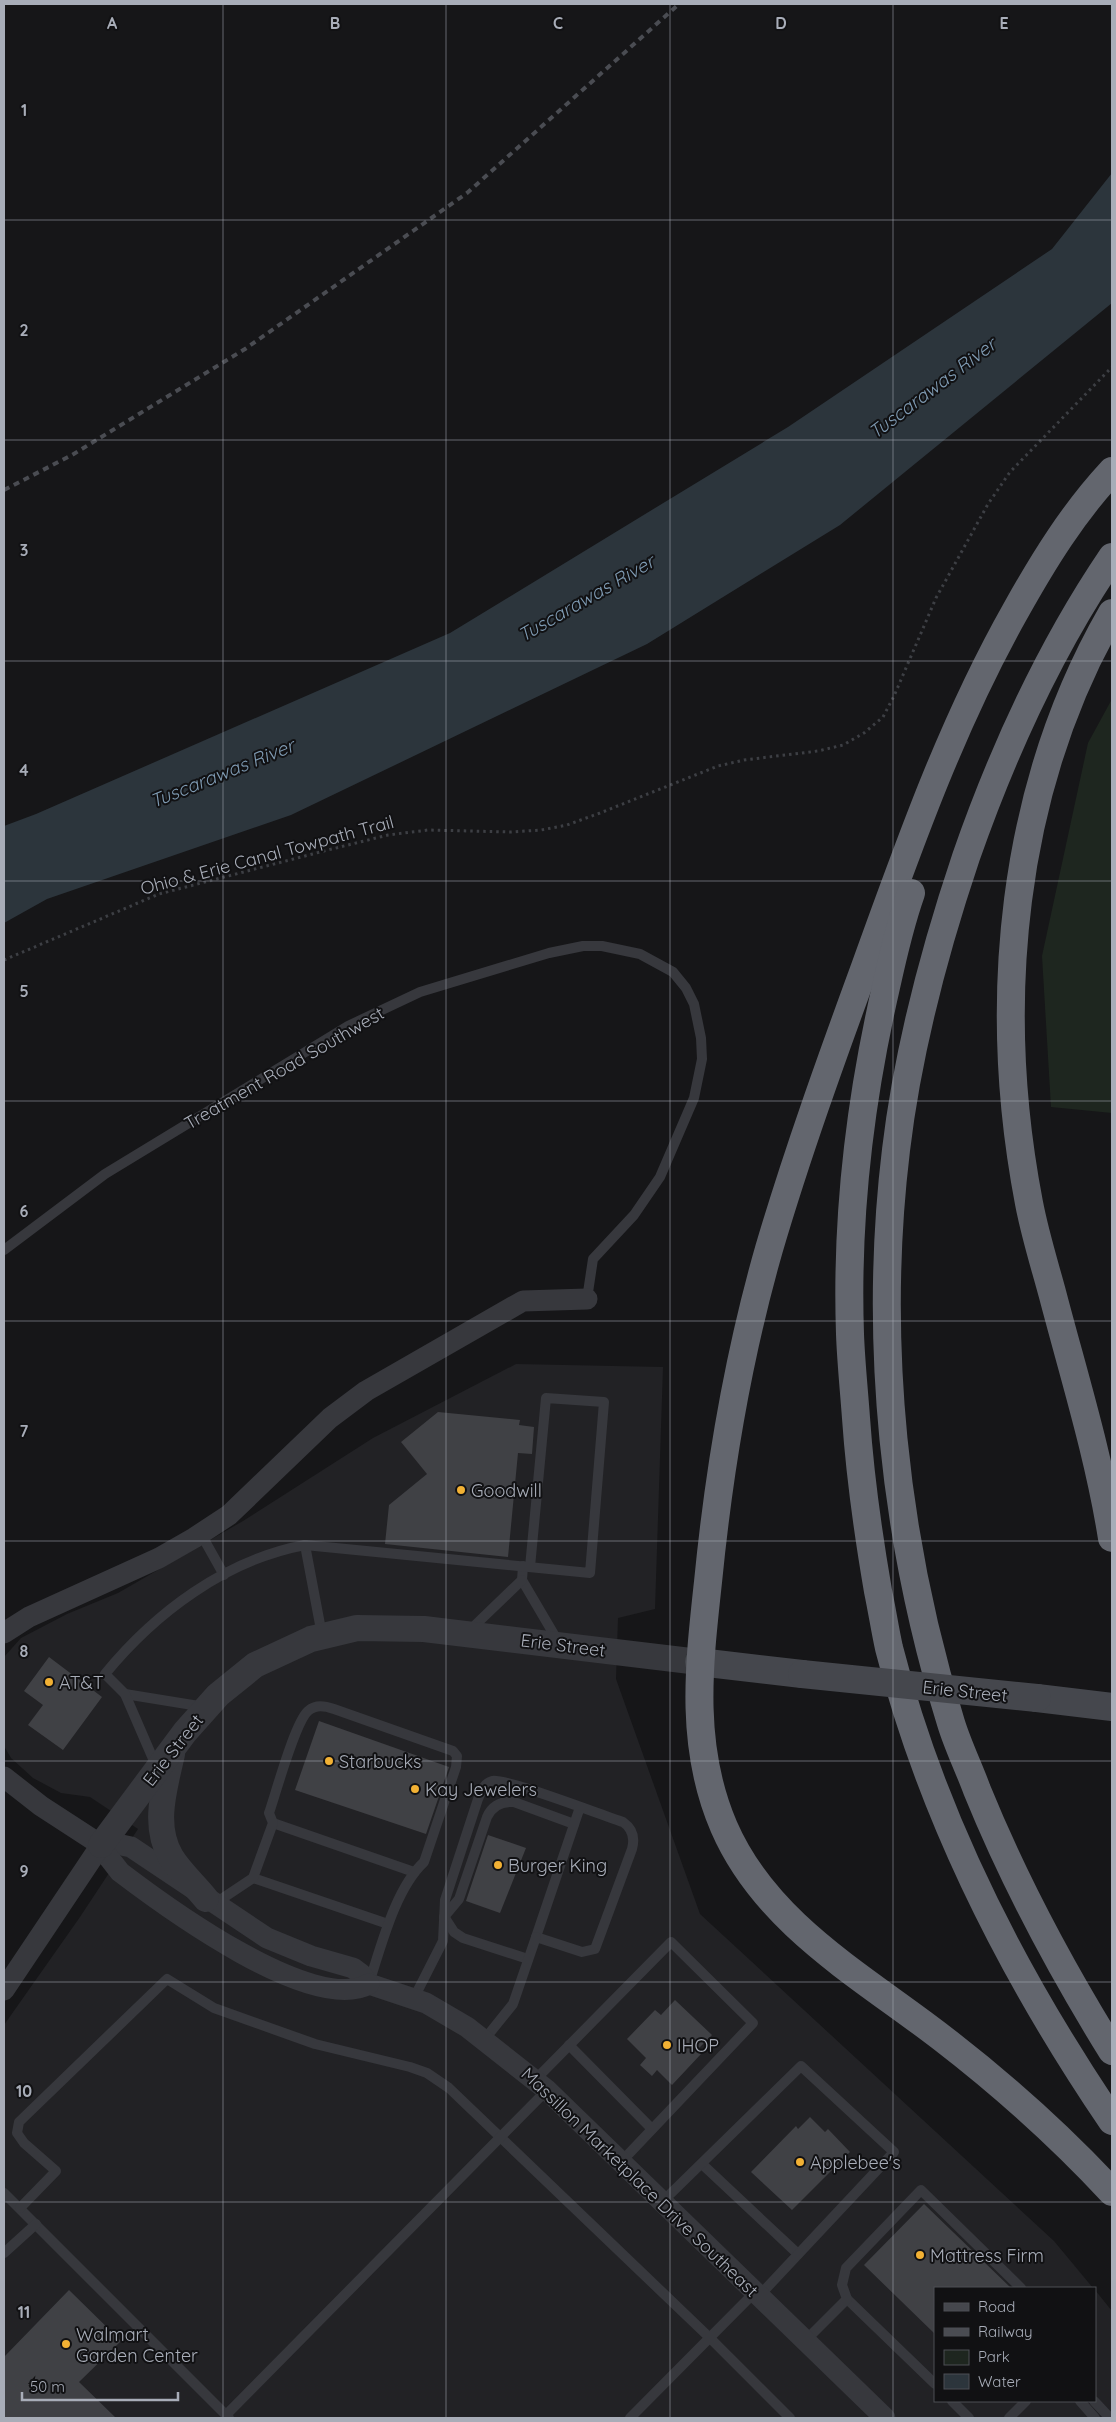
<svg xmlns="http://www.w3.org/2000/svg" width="1116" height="2422" font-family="Quicksand,sans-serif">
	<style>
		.built { fill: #222225 }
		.green { fill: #1e261f }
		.water { fill: #2c353c }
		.building { fill: #404145 }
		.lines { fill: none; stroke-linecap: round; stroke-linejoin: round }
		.path { stroke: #3d3f44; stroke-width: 3; stroke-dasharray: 2.5 4; stroke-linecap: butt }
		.service { stroke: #37383d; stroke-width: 10 }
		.minor { stroke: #37383d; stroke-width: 21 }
		.tertiary { stroke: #37383d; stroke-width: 26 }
		.secondary { stroke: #45474d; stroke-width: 28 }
		.motorway { stroke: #63666e; stroke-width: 28 }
		.rail { stroke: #4a4c52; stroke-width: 4; stroke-dasharray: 6 5; stroke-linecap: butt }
		.secondary-bridge { stroke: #45474d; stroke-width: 28 }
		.grid { fill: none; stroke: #a8adb8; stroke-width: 1; stroke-opacity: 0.55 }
		.poi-dot { fill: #f2b134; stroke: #111113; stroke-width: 2 }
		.labels { text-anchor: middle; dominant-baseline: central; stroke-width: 4; stroke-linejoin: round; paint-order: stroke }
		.street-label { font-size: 18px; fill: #a8adb8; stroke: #111113 }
		.poi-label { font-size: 18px; fill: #a8adb8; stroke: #111113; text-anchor: start }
		.water-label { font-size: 19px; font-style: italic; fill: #7f9bb3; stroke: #111113 }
		.grid-label { font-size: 16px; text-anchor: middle; font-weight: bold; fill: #a8adb8; stroke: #111113; stroke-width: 4; stroke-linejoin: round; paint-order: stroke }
	</style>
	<rect width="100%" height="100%" fill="#161618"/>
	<polygon class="built" points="516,1364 663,1367 655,1609 618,1618 616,1679 700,1914 1054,2241 1093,2288 935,2288 935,2401 1095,2401 1095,2290 1112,2311 1112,2418 4,2418 4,2025 80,1917 138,1829 90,1797 61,1793 33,1778 11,1758 4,1746 4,1657 21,1638 67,1614 118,1593 243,1521 373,1438"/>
	<polygon class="green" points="1112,699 1112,1113 1051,1107 1042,956 1088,743"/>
	<polygon class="water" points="1112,173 1112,303 840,525 647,644 291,815 47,899 4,923 4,826 36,814 450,633 788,427 1052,249"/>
	<g class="building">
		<polygon points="438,1412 520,1420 519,1425 534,1427 532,1454 518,1453 508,1557 385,1544 389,1505 427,1474 401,1442"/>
		<polygon points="49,1657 102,1697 63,1750 28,1725 43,1705 24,1691"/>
		<polygon points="319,1721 449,1767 426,1834 295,1790"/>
		<polygon points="488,1835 526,1848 500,1913 466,1901"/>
		<polygon points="675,2000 712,2035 697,2050 701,2054 672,2085 657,2070 652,2076 640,2065 646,2058 627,2039 655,2010 661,2015"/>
		<polygon points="810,2117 825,2132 828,2129 850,2152 792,2210 751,2172 796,2126 798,2129"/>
		<polygon points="924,2204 1011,2288 935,2288 935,2334 864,2265"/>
		<polygon points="69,2290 121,2341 79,2382 116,2418 4,2418 4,2357"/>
	</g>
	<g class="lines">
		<polyline class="path" points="4,960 159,894 328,850 388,835 428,830 511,832 541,830 567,825 600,813 718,766 744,760 818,751 843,745 864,733 883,717 894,696 936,598 988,504 1010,472 1112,367"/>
		<g class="service">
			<polyline points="4,1250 105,1174 348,1026 420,992 549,953 583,946 602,946 640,954 673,972 686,988 694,1004 701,1038 702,1059 694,1098 660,1177 634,1215 593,1259 587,1299"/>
			<polyline points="201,1534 224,1575"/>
			<polyline points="305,1545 322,1635"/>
			<polyline points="523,1566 522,1580 559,1643"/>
			<polyline points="469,1631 522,1580"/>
			<polyline points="125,1694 205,1707"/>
			<path d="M157,1768L125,1694L105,1674C155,1613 225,1560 305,1545L590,1573L604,1402L546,1398L530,1567"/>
			<polyline points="273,1823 414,1872"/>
			<polyline points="253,1878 388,1924"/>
			<path d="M214,1904L253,1878L273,1823L269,1813C276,1793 295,1722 308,1711C316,1704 325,1706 334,1709L453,1751L457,1756L456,1767L424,1862C395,1889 381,1947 369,1983"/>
			<path d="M444,1917L459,1899L487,1817C492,1806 501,1801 514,1802L574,1824"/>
			<polyline points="445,1918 454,1932 463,1938 528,1959"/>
			<path d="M414,1998L443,1941L445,1900L478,1799C481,1792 484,1783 492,1781C504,1777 604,1816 623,1822C633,1829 635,1838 632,1849L595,1949L582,1952L536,1937L580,1807"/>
			<polyline points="484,2040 513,2004 536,1937"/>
			<polyline points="569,2045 652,2129"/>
			<polyline points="535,2080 671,1942 753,2023 621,2162"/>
			<polyline points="702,2164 798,2254"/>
			<polyline points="4,2193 229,2418"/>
			<polyline points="662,2202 801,2066 894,2152 759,2296"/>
			<polyline points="20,2208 56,2171 24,2143 17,2133 19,2122 167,1979 214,2008 315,2044 410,2067 427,2073 449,2088 710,2338 790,2418"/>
			<polyline points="4,2253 36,2224"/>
			<polyline points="847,2299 935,2384"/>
			<polyline points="805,2341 847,2299 842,2285 846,2268 921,2190 1021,2288"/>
			<polyline points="952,2401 969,2418"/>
			<polyline points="1080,2401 1095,2418"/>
			<polyline points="1094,2401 1110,2418"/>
			<polyline points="226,2415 547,2090"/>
			<polyline points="630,2418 755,2292"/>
			<polyline points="1009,2418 1026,2401"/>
		</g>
		<g class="minor">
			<polyline points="4,1633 29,1617 159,1558 194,1538 229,1515 330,1418 366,1391 523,1301 587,1299"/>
			<polyline points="4,1777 41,1806 101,1845"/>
			<polyline points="101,1845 117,1844 131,1847 267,1938 311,1956 353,1968 361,1974 369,1984 426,2003 467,2027 547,2090 885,2418"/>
			<path d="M101,1845L106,1854L120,1872C166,1907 313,2015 369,1984"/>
			<polyline points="4,1990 101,1845"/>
		</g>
		<g class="tertiary">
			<path d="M172,1754C165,1787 152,1825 171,1857C180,1872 195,1885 206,1899"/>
			<polyline points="101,1845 185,1732 218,1695 255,1665 311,1639 357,1628 424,1629 699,1662"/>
		</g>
		<g class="secondary">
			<polyline points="699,1662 802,1674"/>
			<polyline points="1037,1698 1112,1707"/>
		</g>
		<g class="motorway">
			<path d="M1112,471C1073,513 1044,560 1016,610C952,723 909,845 865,967C831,1060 797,1154 769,1249C738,1357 719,1470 708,1582C699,1665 689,1746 724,1827C766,1924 862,1976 942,2038C1003,2085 1060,2136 1112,2192"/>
			<path d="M1112,557C1049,650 1003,751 966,857C934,952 908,1049 896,1150C873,1340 894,1540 951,1723C958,1746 969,1768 977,1790C1014,1881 1060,1967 1112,2051"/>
			<path d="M1112,613C1010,790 991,1005 1029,1203C1035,1235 1045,1266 1053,1296C1074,1376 1099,1456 1112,1538"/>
			<path d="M911,893C900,924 893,955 886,987C860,1100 846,1218 850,1334C851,1362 854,1390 856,1418C860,1476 868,1533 878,1591C882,1610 885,1630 889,1648C932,1817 1015,1978 1112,2121"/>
		</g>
		<polyline class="rail" points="4,490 72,455 245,349 467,193 679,4"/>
		<polyline class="secondary-bridge" points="802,1674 1037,1698"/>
	</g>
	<path class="grid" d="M223,4V2418M446,4V2418M670,4V2418M893,4V2418M4,220H1112M4,440H1112M4,661H1112M4,881H1112M4,1101H1112M4,1321H1112M4,1541H1112M4,1761H1112M4,1982H1112M4,2202H1112"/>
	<g class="poi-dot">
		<circle cx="461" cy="1490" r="5"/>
		<circle cx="49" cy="1682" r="5"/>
		<circle cx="329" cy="1761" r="5"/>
		<circle cx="415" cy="1789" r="5"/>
		<circle cx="498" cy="1865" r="5"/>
		<circle cx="667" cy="2045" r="5"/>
		<circle cx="800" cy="2162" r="5"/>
		<circle cx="920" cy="2255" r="5"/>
		<circle cx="66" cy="2344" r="5"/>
	</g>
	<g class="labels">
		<g class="street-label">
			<text transform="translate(267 855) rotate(-15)">Ohio &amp; Erie Canal Towpath Trail</text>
			<text transform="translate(284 1068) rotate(-30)">Treatment Road Southwest</text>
			<text transform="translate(563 1645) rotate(7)">Erie Street</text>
			<text transform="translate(965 1691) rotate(6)">Erie Street</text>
			<text transform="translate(173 1750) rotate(-52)">Erie Street</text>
			<text transform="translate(640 2182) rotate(44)">Massillon Marketplace Drive Southeast</text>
		</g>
		<g class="poi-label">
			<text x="471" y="1490">Goodwill</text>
			<text x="59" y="1682">AT&amp;T</text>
			<text x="339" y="1761">Starbucks</text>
			<text x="425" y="1789">Kay Jewelers</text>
			<text x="508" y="1865">Burger King</text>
			<text x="677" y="2045">IHOP</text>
			<text x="810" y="2162">Applebee's</text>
			<text x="930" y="2255">Mattress Firm</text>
			<text x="76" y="2334">Walmart<tspan x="76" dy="21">Garden Center</tspan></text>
		</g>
		<g class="water-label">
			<text transform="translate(932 388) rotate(-37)">Tuscarawas River</text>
			<text transform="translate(586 598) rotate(-30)">Tuscarawas River</text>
			<text transform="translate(222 773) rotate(-22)">Tuscarawas River</text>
		</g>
	</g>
	<g class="grid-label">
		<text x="112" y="29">A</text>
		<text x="335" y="29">B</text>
		<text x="558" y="29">C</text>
		<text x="781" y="29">D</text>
		<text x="1004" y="29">E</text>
		<text x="24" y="116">1</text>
		<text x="24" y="336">2</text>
		<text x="24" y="556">3</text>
		<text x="24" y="776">4</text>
		<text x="24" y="997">5</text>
		<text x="24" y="1217">6</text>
		<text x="24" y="1437">7</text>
		<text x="24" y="1657">8</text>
		<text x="24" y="1877">9</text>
		<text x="24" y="2097">10</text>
		<text x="24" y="2318">11</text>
	</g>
	<rect width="1116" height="2422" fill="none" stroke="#a8adb8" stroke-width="10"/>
	<rect x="934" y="2287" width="162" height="115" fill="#111113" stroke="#4d4f55"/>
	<rect x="944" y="2303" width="25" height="8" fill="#45474d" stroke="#4d4f55"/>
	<text x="978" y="2312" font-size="15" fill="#a8adb8">Road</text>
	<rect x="944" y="2328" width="25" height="8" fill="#4a4c52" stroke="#4d4f55"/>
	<text x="978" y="2337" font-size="15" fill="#a8adb8">Railway</text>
	<rect x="944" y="2350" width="25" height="15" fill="#1e261f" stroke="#4d4f55"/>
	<text x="978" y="2362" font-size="15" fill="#a8adb8">Park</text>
	<rect x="944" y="2374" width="25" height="15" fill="#2c353c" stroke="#4d4f55"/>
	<text x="978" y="2387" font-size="15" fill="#a8adb8">Water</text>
	<path d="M22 2392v8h156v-8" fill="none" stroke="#a8adb8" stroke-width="2.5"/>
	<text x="30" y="2392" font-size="15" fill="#a8adb8" stroke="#111113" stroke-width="4" paint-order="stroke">50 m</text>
</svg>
